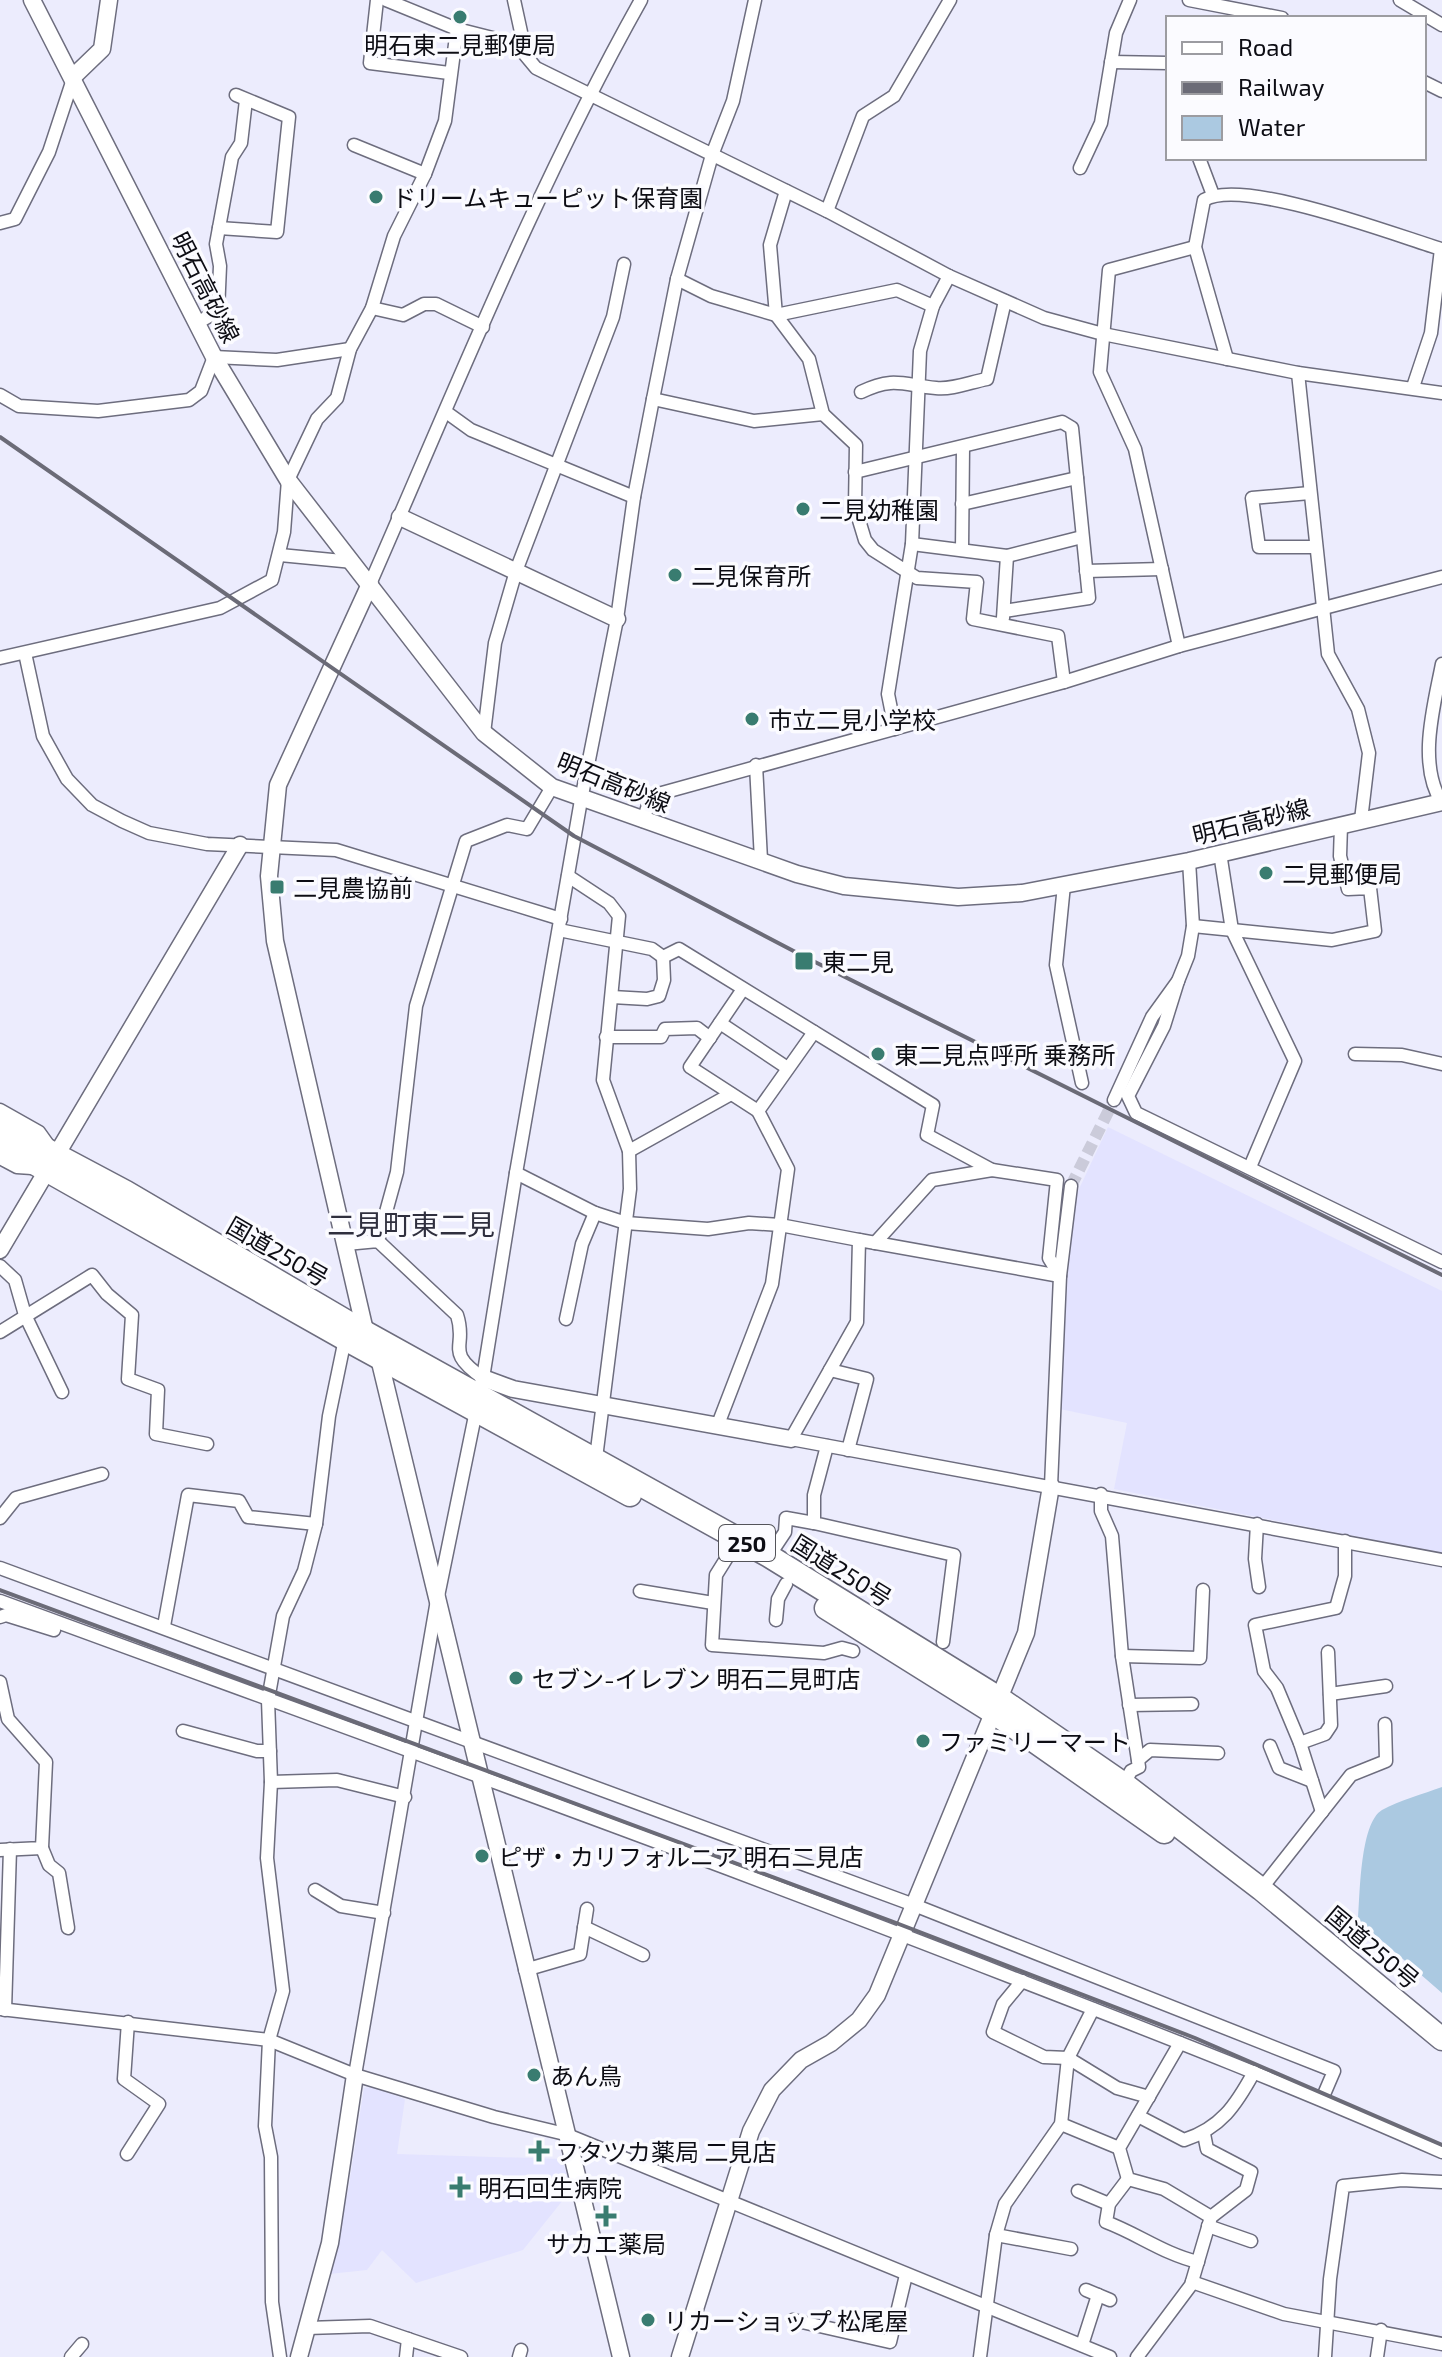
<svg xmlns="http://www.w3.org/2000/svg" width="1442" height="2357" font-family="'Exo 2','Noto Sans JP',sans-serif">
	<style>
		.built { fill: #e3e3ff }
		.water { fill: #abc9e1 }
		.lines { fill: none; stroke-linecap: round; stroke-linejoin: round }
		.street-tunnel { stroke: #cbcbda; stroke-width: 12; stroke-dasharray: 12 6; stroke-linecap: butt }
		.street-casing { stroke: #6d6d7e; stroke-width: 15 }
		.secondary-casing { stroke: #6d6d7e; stroke-width: 19 }
		.highway-casing { stroke: #6d6d7e; stroke-width: 25 }
		.street { stroke: #fff; stroke-width: 12 }
		.secondary { stroke: #fff; stroke-width: 16 }
		.highway { stroke: #fff; stroke-width: 22 }
		.rail { stroke: #6b6b77; stroke-width: 4 }
		.poi-dot { fill: #397c70; stroke: #fbfbff; stroke-width: 3 }
		.labels { text-anchor: middle; dominant-baseline: central; stroke-width: 7; stroke-linejoin: round; paint-order: stroke }
		.shield { fill: #fbfbff; stroke: #54545a; stroke-width: 2 }
		.shield-label { font-size: 22px; font-weight: bold; fill: #0d0d14 }
		.poi-label { font-size: 24px; fill: #0d0d14; stroke: #fbfbff; text-anchor: start }
		.street-label { font-size: 24px; fill: #0d0d14; stroke: #fbfbff }
		.quarter-label { font-size: 28px; fill: #2f2f3e; stroke: #fbfbff }
	</style>
	<rect width="100%" height="100%" fill="#ececfd"/>
	<g class="built">
		<polygon points="1108,1127 1442,1291 1442,1553 1114,1489 1127,1423 1060,1409 1072,1204"/>
		<polygon points="372,2087 405,2099 397,2154 562,2159 571,2190 523,2250 416,2283 382,2250 367,2270 329,2274 349,2185 364,2088"/>
	</g>
	<path class="water" d="M1442,1787V1993L1358,1920C1360,1894 1360,1823 1382,1810C1400,1800 1423,1794 1442,1787Z"/>
	<g class="lines">
		<polyline class="street-tunnel" points="1071,1186 1114,1100"/>
		<defs>
			<g id="street">
				<polyline points="377,0 370,63 449,73"/>
				<polyline points="386,0 457,29 516,44 536,68 827,211 949,276 1044,318 1103,334 1298,373 1442,393"/>
				<polyline points="514,0 521,32 516,44"/>
				<polyline points="1189,0 1282,18"/>
				<polyline points="1400,0 1442,25"/>
				<polyline points="1111,62 1168,63"/>
				<polyline points="1424,82 1442,91"/>
				<polyline points="354,145 425,174"/>
				<polyline points="1199,158 1213,195"/>
				<polyline points="1080,168 1101,123 1116,33 1130,0"/>
				<polyline points="786,191 770,245 776,315 809,359 823,414 856,445 855,507 865,540 873,550 917,578 977,582 973,619 1058,636 1064,682"/>
				<polyline points="827,211 863,116 894,96 950,0"/>
				<polyline points="0,223 15,219 49,152 74,76"/>
				<polyline points="219,228 277,232 289,117 236,95"/>
				<polyline points="677,279 711,296 776,315 897,290 933,306 949,276"/>
				<polyline points="372,308 403,315 424,304 436,304 483,327"/>
				<polyline points="197,323 218,311 220,266 216,244 232,157 241,143 246,100"/>
				<path d="M1227,359L1195,247L1204,200C1243,177 1395,235 1441,249L1431,333L1413,387"/>
				<polyline points="1298,373 1328,654 1358,709 1369,753 1361,820"/>
				<path d="M861,392C894,376 903,385 936,388C952,390 971,382 987,379L1005,301"/>
				<polyline points="0,395 19,406 98,411 189,400 201,391 214,357 277,360 350,349"/>
				<polyline points="653,399 754,421 823,414"/>
				<polyline points="446,412 471,430 634,497"/>
				<polyline points="855,472 1062,422 1072,428 1089,598 1004,611"/>
				<polyline points="1310,493 1252,498 1259,547 1316,547"/>
				<polyline points="962,504 1077,478"/>
				<polyline points="912,544 1007,556 1082,537"/>
				<polyline points="962,550 963,447"/>
				<polyline points="280,555 353,562"/>
				<polyline points="1086,571 1162,569"/>
				<path d="M370,584C456,388 536,187 641,0"/>
				<polyline points="1003,618 1007,556"/>
				<polyline points="1179,646 1135,449 1100,372 1109,270 1195,247"/>
				<polyline points="25,653 43,736 67,779 92,805 122,821 149,833 207,844 336,850 561,919"/>
				<polyline points="0,658 220,608 272,580 284,532 288,480 317,419 337,398 350,349 372,308 394,236 425,174 445,121 457,29"/>
				<path d="M1442,664C1434,706 1417,764 1442,803"/>
				<polyline points="895,729 888,694 912,544 920,351 933,306"/>
				<polyline points="484,733 495,643 516,571 613,317 624,264"/>
				<polyline points="756,765 761,860"/>
				<polyline points="643,821 651,796 1064,682 1179,646 1442,577"/>
				<polyline points="1220,853 1232,930 1295,1061 1250,1167"/>
				<polyline points="568,876 609,903 619,916 603,1080 629,1151 630,1189 596,1458"/>
				<polyline points="1064,885 1056,965 1082,1083"/>
				<polyline points="1193,926 1332,940 1375,931 1370,888 1348,889 1340,856 1341,825"/>
				<polyline points="559,930 652,949 663,957"/>
				<polyline points="663,957 679,949 933,1105 927,1135 992,1170 1057,1180 1049,1258 1060,1276 1051,1486"/>
				<polyline points="1178,981 1164,1026 1128,1096 1136,1113 1442,1262"/>
				<polyline points="743,989 690,1067 758,1111"/>
				<polyline points="612,997 647,999 659,996 664,980 663,957"/>
				<polyline points="720,1023 786,1067"/>
				<polyline points="606,1037 661,1037 665,1029 697,1028 710,1038"/>
				<polyline points="1355,1054 1402,1055 1442,1064"/>
				<polyline points="1114,1100 1152,1017 1178,981 1188,956 1193,926 1189,861"/>
				<polyline points="0,1110 39,1132 49,1146"/>
				<polyline points="629,1151 731,1094"/>
				<polyline points="0,1158 17,1167 32,1168"/>
				<polyline points="516,1173 595,1213 626,1223 708,1229 749,1223 780,1225 859,1240"/>
				<polyline points="1071,1186 1060,1276 859,1240 857,1322 791,1439 1442,1560"/>
				<polyline points="378,1241 397,1172 416,1006 466,841 507,825 527,829 552,787"/>
				<polyline points="875,1243 932,1180 992,1170"/>
				<path d="M346,1244L378,1241L457,1315C468,1348 443,1350 483,1378"/>
				<polyline points="0,1266 15,1280 25,1315 62,1392"/>
				<polyline points="566,1319 582,1244 595,1213"/>
				<polyline points="0,1332 92,1275 107,1294 132,1315 128,1379 158,1390 156,1434 207,1444"/>
				<polyline points="830,1370 867,1379 848,1450"/>
				<polyline points="482,1384 516,1173 581,800 617,619 634,497 653,399 677,279 712,155 733,101 755,0"/>
				<polyline points="717,1427 772,1284 788,1169 758,1111 814,1032"/>
				<polyline points="827,1446 814,1495 814,1523 954,1555 943,1642"/>
				<polyline points="1101,1494 1101,1511 1112,1536 1122,1656 1139,1767 1131,1771 1124,1784"/>
				<polyline points="0,1518 16,1498 102,1474"/>
				<polyline points="1257,1524 1255,1559 1259,1587"/>
				<polyline points="731,1551 716,1575 712,1645 824,1653 842,1648 853,1651"/>
				<polyline points="769,1556 785,1532 786,1518 814,1523"/>
				<polyline points="0,1568 914,1905 1334,2071 1322,2099"/>
				<polyline points="640,1591 713,1603"/>
				<path d="M0,1601C338,1725 676,1846 1011,1977C1156,2033 1300,2089 1442,2152"/>
				<polyline points="0,1617 6,1615 54,1630"/>
				<polyline points="776,1620 778,1599 786,1584"/>
				<polyline points="164,1626 188,1495 239,1501 248,1517 316,1524"/>
				<polyline points="1122,1656 1200,1658 1203,1590"/>
				<polyline points="0,1682 8,1719 46,1762 42,1848 0,1850"/>
				<polyline points="1330,1694 1386,1686"/>
				<polyline points="1129,1705 1192,1704"/>
				<polyline points="183,1731 257,1751 270,1751"/>
				<polyline points="1300,1743 1325,1734 1331,1725 1328,1652"/>
				<polyline points="1270,1746 1279,1768 1312,1781"/>
				<polyline points="1138,1760 1150,1750 1218,1753"/>
				<polyline points="271,1782 337,1780 405,1797"/>
				<polyline points="1322,1812 1300,1743 1277,1688 1264,1671 1255,1625 1336,1608 1345,1576 1345,1541"/>
				<polyline points="42,1848 49,1865 59,1873 68,1928"/>
				<polyline points="1261,1889 1351,1775 1386,1761 1385,1724"/>
				<polyline points="315,1890 341,1906 384,1913"/>
				<polyline points="584,1927 643,1955"/>
				<polyline points="525,1970 580,1954 587,1909"/>
				<polyline points="1022,1981 1003,2004 993,2032 1044,2057 1068,2058 1117,2088 1149,2097"/>
				<polyline points="0,2009 269,2040 355,2075 494,2117 565,2134 1110,2357"/>
				<polyline points="5,2010 10,1849"/>
				<polyline points="1180,2043 1119,2148 1128,2179 1164,2189 1211,2217"/>
				<polyline points="355,2075 436,1606 477,1406"/>
				<path d="M1138,2116L1184,2140C1221,2128 1236,2105 1254,2072"/>
				<polyline points="1061,2124 1119,2148"/>
				<polyline points="127,2154 159,2104 124,2079 128,2022"/>
				<path d="M1128,2179L1109,2204L1106,2222C1138,2234 1164,2254 1198,2262"/>
				<polyline points="1078,2191 1109,2204"/>
				<polyline points="1208,2226 1251,2241"/>
				<polyline points="996,2235 1071,2249"/>
				<polyline points="1192,2282 1284,2314 1442,2344"/>
				<polyline points="1086,2290 1110,2300"/>
				<polyline points="793,2320 890,2342 906,2275"/>
				<polyline points="307,2328 370,2326 461,2357"/>
				<polyline points="1082,2345 1098,2295"/>
				<polyline points="71,2357 82,2344"/>
				<polyline points="280,2357 272,2302 271,2157 265,2126 269,2040 283,1991 267,1858 271,1782 268,1700 283,1616 304,1571 316,1524 329,1416 345,1339"/>
				<polyline points="406,2357 408,2339"/>
				<polyline points="519,2357 521,2350"/>
				<polyline points="980,2357 996,2235 1005,2204 1061,2124 1068,2058 1093,2009"/>
				<polyline points="1137,2357 1191,2285 1211,2217 1246,2190 1251,2172 1207,2149 1204,2134"/>
				<polyline points="1325,2357 1330,2279 1343,2186 1402,2180 1442,2182"/>
				<polyline points="1377,2357 1381,2330"/>
			</g>
			<g id="secondary">
				<polyline points="32,0 214,357 288,480 484,733 552,787 797,874 844,886 958,897 1022,893 1189,861 1442,802"/>
				<polyline points="74,76 102,49 109,0"/>
				<polyline points="400,517 617,619"/>
				<polyline points="0,1250 240,845"/>
				<polyline points="366,1335 275,941 269,876 278,785 370,584"/>
				<polyline points="378,1354 621,2357"/>
				<polyline points="483,1378 513,1389 791,1439"/>
				<polyline points="299,2357 330,2243 355,2075"/>
				<polyline points="680,2357 751,2131 772,2090 801,2060 831,2043 859,2020 877,1995 1026,1633 1051,1486"/>
			</g>
			<g id="highway">
				<polyline points="0,1125 126,1192 363,1331 769,1556 999,1698 1124,1784 1261,1889 1442,2039"/>
				<polyline points="0,1144 345,1339 630,1495"/>
				<polyline points="826,1608 994,1713 1164,1832"/>
			</g>
		</defs>
		<use href="#street" class="street-casing"/>
		<use href="#secondary" class="secondary-casing"/>
		<use href="#highway" class="highway-casing"/>
		<use href="#street" class="street"/>
		<use href="#secondary" class="secondary"/>
		<use href="#highway" class="highway"/>
		<g class="rail">
			<polyline points="0,437 574,836 805,957 1442,1275"/>
			<polyline points="0,1590 891,1921 1195,2038 1442,2145"/>
		</g>
	</g>
	<g class="poi-dot">
		<circle cx="460" cy="17" r="8"/>
		<circle cx="376" cy="197" r="8"/>
		<circle cx="803" cy="509" r="8"/>
		<circle cx="675" cy="575" r="8"/>
		<circle cx="752" cy="719" r="8"/>
		<circle cx="1266" cy="873" r="8"/>
		<rect x="269" y="879" width="16" height="16" rx="4"/>
		<rect x="794" y="951" width="20" height="20" rx="4"/>
		<circle cx="878" cy="1054" r="8"/>
		<circle cx="516" cy="1678" r="8"/>
		<circle cx="923" cy="1741" r="8"/>
		<circle cx="482" cy="1856" r="8"/>
		<circle cx="534" cy="2075" r="8"/>
		<path d="M535 2139h8v8h8v8h-8v8h-8v-8h-8v-8h8z"/>
		<path d="M456 2175h8v8h8v8h-8v8h-8v-8h-8v-8h8z"/>
		<path d="M602 2204h8v8h8v8h-8v8h-8v-8h-8v-8h8z"/>
		<circle cx="648" cy="2320" r="8"/>
	</g>
	<g class="labels">
		<rect class="shield" x="719" y="1525" width="56" height="36" rx="6"/>
		<g class="shield-label">
			<text x="747" y="1543">250</text>
		</g>
		<g class="poi-label">
			<text x="460" y="44" text-anchor="middle">明石東二見郵便局</text>
			<text x="392" y="197">ドリームキューピット保育園</text>
			<text x="819" y="509">二見幼稚園</text>
			<text x="691" y="575">二見保育所</text>
			<text x="768" y="719">市立二見小学校</text>
			<text x="1282" y="873">二見郵便局</text>
			<text x="293" y="887">二見農協前</text>
			<text x="822" y="961">東二見</text>
			<text x="894" y="1054">東二見点呼所 乗務所</text>
			<text x="532" y="1678">セブン-イレブン 明石二見町店</text>
			<text x="939" y="1741">ファミリーマート</text>
			<text x="498" y="1856">ピザ・カリフォルニア 明石二見店</text>
			<text x="550" y="2075">あん鳥</text>
			<text x="555" y="2151">フタツカ薬局 二見店</text>
			<text x="478" y="2187">明石回生病院</text>
			<text x="606" y="2243" text-anchor="middle">サカエ薬局</text>
			<text x="664" y="2320">リカーショップ 松尾屋</text>
		</g>
		<g class="street-label">
			<text transform="translate(206 287) rotate(63)">明石高砂線</text>
			<text transform="translate(614 782) rotate(22)">明石高砂線</text>
			<text transform="translate(1251 821) rotate(-14)">明石高砂線</text>
			<text transform="translate(278 1251) rotate(30)">国道250号</text>
			<text transform="translate(842 1570) rotate(32)">国道250号</text>
			<text transform="translate(1373 1947) rotate(40)">国道250号</text>
		</g>
		<g class="quarter-label">
			<text x="411" y="1224">二見町東二見</text>
		</g>
	</g>
	<rect x="1166" y="16" width="260" height="144" fill="#fbfbff" stroke="#9c9ca1" stroke-width="2"/>
	<rect x="1182" y="42" width="40" height="12" fill="#ffffff" stroke="#9c9ca1" stroke-width="2"/>
	<text x="1238" y="56" font-size="24" fill="#0d0d14">Road</text>
	<rect x="1182" y="82" width="40" height="12" fill="#6b6b77" stroke="#9c9ca1" stroke-width="2"/>
	<text x="1238" y="96" font-size="24" fill="#0d0d14">Railway</text>
	<rect x="1182" y="116" width="40" height="24" fill="#abc9e1" stroke="#9c9ca1" stroke-width="2"/>
	<text x="1238" y="136" font-size="24" fill="#0d0d14">Water</text>
</svg>
